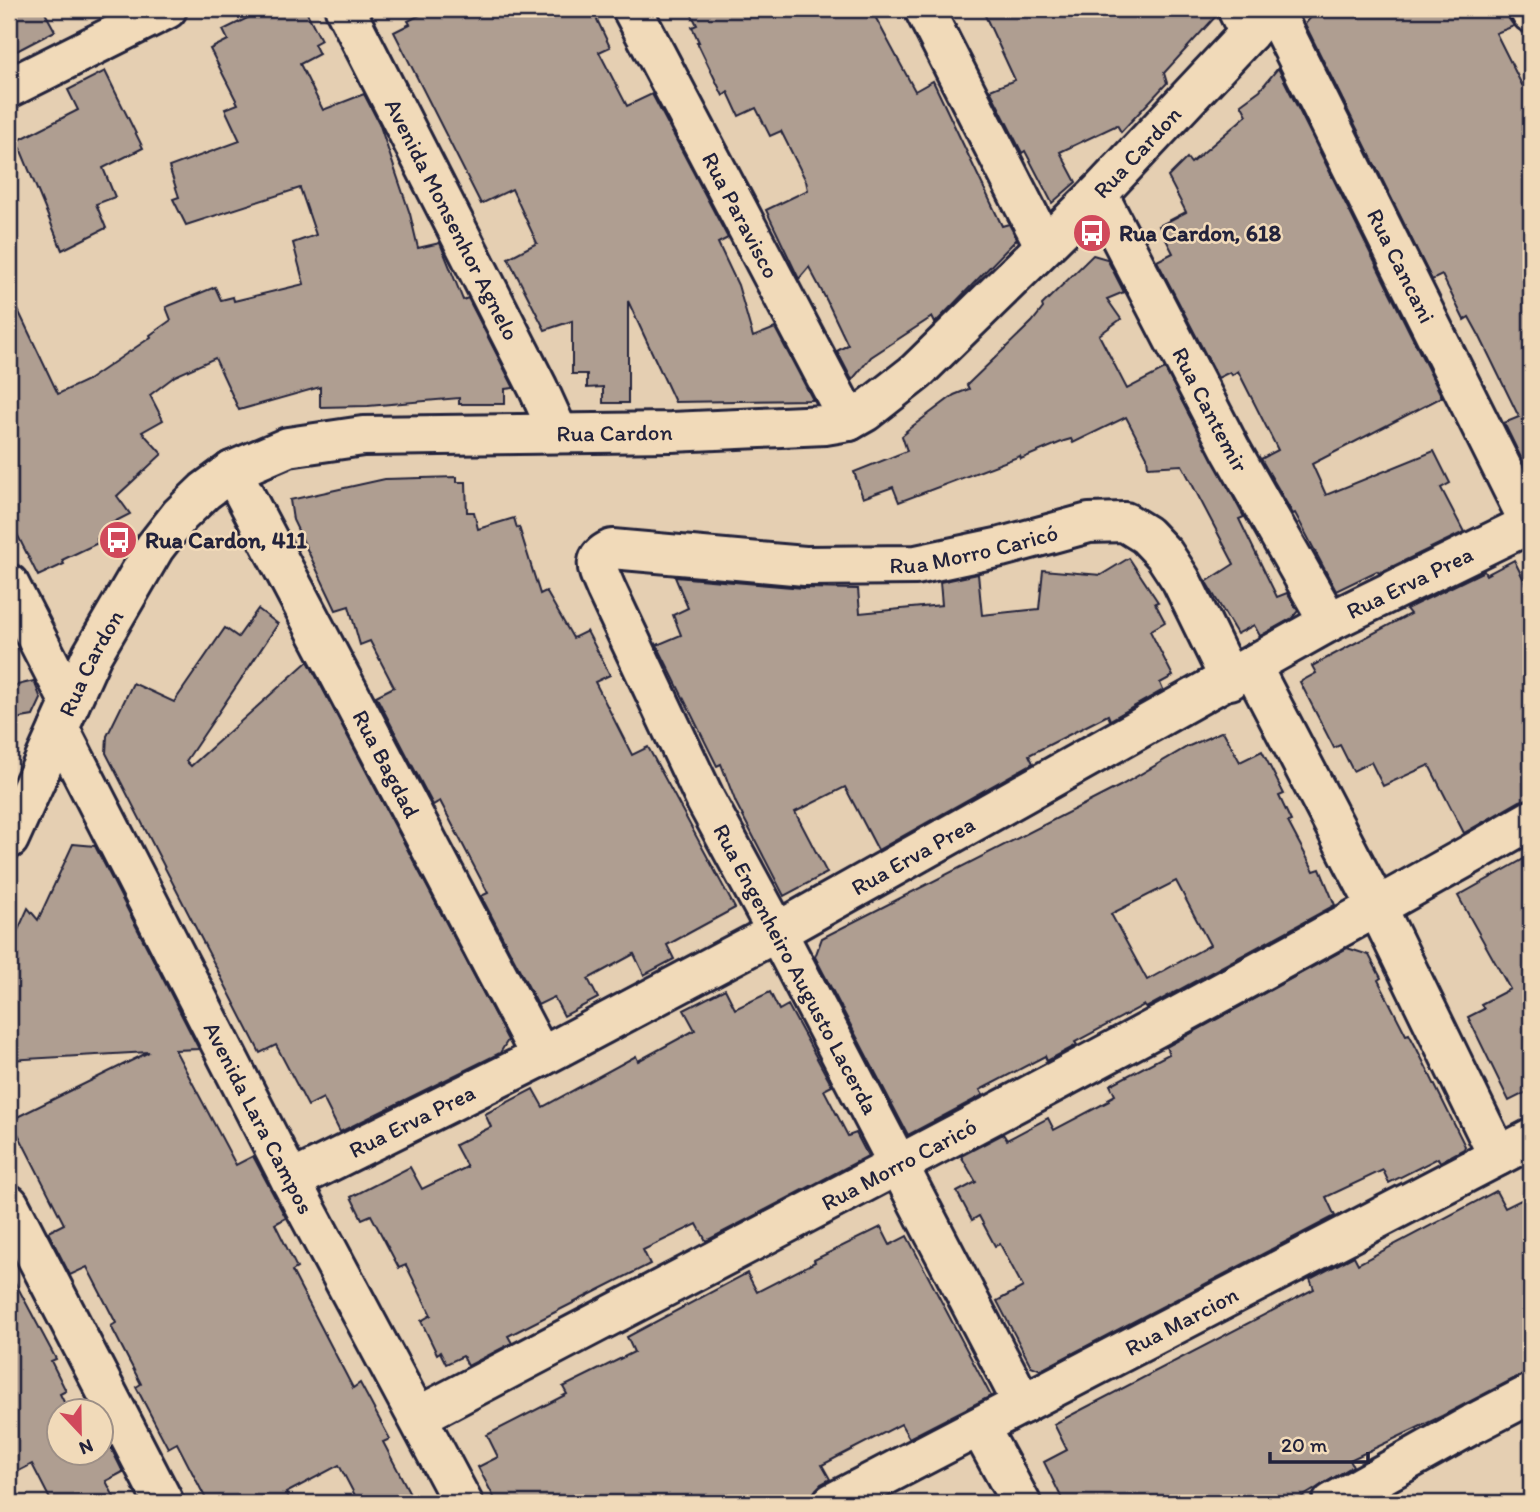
<svg xmlns="http://www.w3.org/2000/svg" width="1540" height="1512" font-family="Itim,sans-serif">
	<style>
		.building { fill: #af9e91; stroke: #22223b; stroke-width: 2; fill-rule: evenodd }
		.lines { fill: none; stroke-linecap: round; stroke-linejoin: round }
		.minor-casing { stroke: #22223b; stroke-width: 44 }
		.tertiary-casing { stroke: #22223b; stroke-width: 44 }
		.minor { stroke: #f1dab9; stroke-width: 38 }
		.tertiary { stroke: #f1dab9; stroke-width: 38 }
		.labels { text-anchor: middle; dominant-baseline: central; stroke-width: 5; stroke-linejoin: round; paint-order: stroke }
		.street-label { font-size: 23px; fill: #22223b; stroke: #f1dab9 }
		.poi-label { font-size: 23px; font-weight: bold; fill: #22223b; stroke: #f1dab9; text-anchor: start }
	</style>
	<rect width="100%" height="100%" fill="#e5cfb2"/>
	<filter id="ink" filterUnits="userSpaceOnUse"><feTurbulence type="fractalNoise" baseFrequency=".0143" numOctaves="2"/><feDisplacementMap in="SourceGraphic" scale="14" xChannelSelector="R" yChannelSelector="G"/><feConvolveMatrix kernelMatrix="1 2 1 2 8 2 1 2 1" color-interpolation-filters="sRGB"/></filter>
	<g filter="url(#ink)">
		<g class="building">
			<polygon points="9,9 43,9 55,31 9,55"/>
			<polygon points="266,9 305,9 321,40 314,44 319,54 300,64 323,110 364,94 379,123 410,214 418,248 440,243 463,300 468,298 514,388 505,389 505,404 459,404 459,398 368,406 320,407 320,387 239,410 215,358 175,376 150,395 163,420 142,432 162,454 117,496 130,514 112,523 116,530 97,539 98,543 62,560 64,564 38,576 9,518 9,291 58,394 88,380 151,337 150,335 171,320 166,307 215,287 221,300 233,297 234,301 304,284 293,243 316,235 300,188 186,225 173,199 179,197 169,167 240,141 225,109 238,104 210,49 228,40 223,30"/>
			<polygon points="432,9 592,9 610,47 599,52 627,106 652,94 728,238 718,243 738,285 753,337 775,328 813,400 675,402 628,301 628,403 603,403 603,387 587,388 587,374 572,374 572,321 545,330 508,258 537,243 512,189 481,204 394,32 410,24 408,21"/>
			<polygon points="689,9 871,9 915,91 933,81 1002,226 1009,224 1017,239 935,323 932,317 871,357 852,380 837,351 848,345 827,301 809,267 799,279 766,210 808,190 806,181 781,131 770,136 756,108 739,116 728,92 723,96 697,42 699,42 692,27 697,25"/>
			<polygon points="982,9 1215,9 1217,15 1164,73 1167,83 1121,132 1117,125 1060,152 1076,182 1052,203 1025,151 1022,153 990,90 1015,80"/>
			<polygon points="1318,9 1507,9 1509,19 1514,26 1496,33 1522,85 1531,81 1531,478 1504,423 1519,417 1480,337 1469,317 1464,320 1442,275 1432,280 1305,24"/>
			<polygon points="1278,68 1442,397 1312,464 1326,495 1434,451 1450,483 1441,488 1464,532 1379,573 1377,571 1336,591 1295,513 1293,514 1261,459 1278,450 1238,371 1232,375 1230,372 1218,378 1157,261 1173,253 1159,226 1186,212 1168,177 1187,158 1191,163 1247,115 1241,104 1260,90"/>
			<polygon points="105,71 143,148 103,168 115,197 96,204 106,228 62,250 17,141 78,110 68,90"/>
			<polygon points="1093,255 1107,259 1124,292 1107,299 1121,319 1099,335 1127,389 1165,369 1244,517 1239,519 1277,597 1287,593 1298,611 1292,618 1260,636 1254,625 1237,634 1206,582 1234,564 1182,465 1148,467 1147,457 1126,417 1073,443 1071,439 1064,441 1021,459 1020,456 899,502 893,487 863,498 854,472 907,451 902,436 907,432 906,431 954,395 969,389 967,385 1032,322 1043,308 1042,305"/>
			<polygon points="457,477 457,482 466,482 467,512 474,512 478,529 514,518 517,528 519,527 540,594 546,591 573,638 587,631 610,675 595,682 632,755 648,747 735,908 667,945 674,959 644,975 634,954 588,979 598,998 564,1016 554,997 538,1005 481,896 488,893 440,801 433,805 376,696 394,687 370,641 360,645 349,606 336,610 293,520 290,500 385,479"/>
			<polygon points="1129,558 1158,602 1155,603 1165,622 1150,631 1173,676 1160,683 1163,690 1110,720 1108,715 1029,755 1033,763 878,850 845,787 795,812 827,873 784,896 736,803 721,764 717,766 657,645 681,635 673,615 688,608 675,577 803,588 858,589 860,613 942,605 940,582 978,574 982,615 1039,609 1043,570 1101,575"/>
			<polygon points="1514,560 1531,594 1531,798 1520,801 1464,833 1429,765 1383,786 1371,762 1353,771 1340,745 1334,748 1300,682 1316,673 1312,666 1410,614 1406,609 1484,571 1486,575"/>
			<polygon points="258,609 278,624 186,761 191,766 308,661 508,1040 500,1053 340,1132 323,1098 308,1106 276,1045 260,1053 106,753 107,736 133,683 174,702 225,628 238,637"/>
			<polygon points="34,681 41,699 33,716 9,720 9,687"/>
			<path d="M1223,731L1240,762L1262,751L1284,794L1279,796L1291,821L1288,822L1314,871L1320,869L1335,905L1146,1008L1144,1005L1075,1042L1077,1045L1047,1061L1045,1056L980,1090L983,1095L908,1135L815,957L822,938L1120,786L1187,747ZM1176,881L1210,945L1147,980L1111,914Z"/>
			<polygon points="73,844 95,846 199,1049 175,1050 236,1165 253,1156 286,1218 275,1224 297,1268 292,1271 353,1388 360,1383 390,1439 383,1442 415,1503 359,1503 339,1465 286,1493 291,1503 208,1503 177,1443 168,1448 136,1387 141,1384 111,1326 116,1323 87,1267 70,1275 48,1232 64,1224 11,1120 149,1052 9,1060 9,950 28,908 38,920"/>
			<polygon points="1531,855 1531,1090 1509,1101 1468,1017 1484,1009 1481,1004 1510,989 1458,896"/>
			<polygon points="1347,948 1369,955 1381,978 1378,980 1406,1035 1409,1034 1417,1049 1465,1146 1464,1149 1440,1162 1438,1158 1389,1183 1383,1170 1326,1197 1335,1216 1041,1370 1031,1366 997,1301 1023,1287 1000,1244 995,1246 979,1216 972,1220 957,1192 976,1182 961,1156 1003,1134 1007,1140 1048,1118 1054,1130 1109,1101 1108,1099 1115,1095 1110,1085 1169,1054 1166,1047"/>
			<polygon points="725,989 735,1009 770,992 779,1010 788,1005 832,1086 824,1090 848,1136 856,1133 868,1156 706,1241 697,1224 643,1250 650,1264 508,1336 512,1343 468,1366 463,1356 446,1364 440,1352 437,1354 421,1321 431,1315 406,1265 399,1268 371,1215 362,1219 351,1197 410,1167 422,1189 467,1167 455,1145 491,1127 485,1114 533,1089 543,1107 636,1056 638,1061 695,1030 684,1010"/>
			<polygon points="1496,1191 1505,1208 1531,1195 1531,1372 1521,1375 1442,1416 1350,1460 1353,1466 1292,1503 1064,1503 1044,1462 1067,1450 1054,1424 1314,1289 1310,1279 1354,1256 1358,1264"/>
			<polygon points="881,1227 890,1245 907,1236 991,1396 909,1438 901,1424 822,1465 830,1479 821,1484 812,1495 796,1503 497,1503 478,1467 498,1457 487,1435 567,1394 563,1387 634,1352 627,1337 747,1273 757,1292 815,1262 814,1260"/>
			<polygon points="9,1271 56,1359 51,1361 66,1391 60,1394 68,1410 60,1410 60,1452 102,1452 102,1430 123,1472 106,1481 117,1503 52,1503 32,1464 9,1476"/>
		</g>
		<g class="lines">
			<defs>
				<g id="minor">
					<path id="s1" d="M345,9L538,388L558,432"/>
					<path id="s2" d="M632,9L849,421"/>
					<polyline points="924,9 1044,245"/>
					<polyline points="1237,9 1249,33"/>
					<path id="s3" d="M1273,9L1530,524"/>
					<polyline points="1529,9 1531,13"/>
					<polyline points="9,88 167,9"/>
					<path id="s4" d="M1098,194L1231,450L1329,622"/>
					<path id="s5" d="M232,471L541,1057"/>
					<polyline points="9,584 70,703"/>
					<polyline points="1252,667 1377,907 1498,1156"/>
					<path id="s6" d="M59,728L291,1181L463,1503"/>
					<path id="s7" d="M291,1181L541,1057L777,932L1329,622L1531,523"/>
					<polyline points="9,1204 164,1503"/>
					<path id="s8" d="M1023,1404L777,932L706,801L606,589C599,571 589,559 612,549L805,566L916,565L1001,547L1089,523L1125,522L1146,535L1164,554L1181,580L1230,680"/>
					<path id="s9" d="M419,1416C791,1220 1166,1029 1531,820"/>
					<polyline points="980,1428 1021,1503"/>
					<path id="s10" d="M832,1503L1531,1139"/>
					<polyline points="1332,1503 1473,1424 1531,1394"/>
				</g>
				<g id="tertiary">
					<path id="s11" d="M9,839L92,655L155,547L180,515L205,491L232,471L288,447L363,436L671,432L825,425L849,421L865,412L916,372L1098,194L1249,33L1269,9"/>
				</g>
			</defs>
			<use href="#minor" class="minor-casing"/>
			<use href="#tertiary" class="tertiary-casing"/>
			<use href="#minor" class="minor"/>
			<use href="#tertiary" class="tertiary"/>
		</g>
	</g>
	<defs>
		<symbol id="bus-disc" viewBox="-11 -11 22 22"><circle r="9.5" fill="#d1495b" stroke="#f1dab9"/><path d="M-5-6H5V4H4V6H2V4H-2V6H-4V4H-5ZM-3.5-4V0h7V-4ZM-3.5 1.2v1.5H-2V1.2ZM2 1.2v1.5H3.5V1.2Z" fill="#fff"/></symbol>
	</defs>
	<g fill-rule="evenodd">
		<use href="#bus-disc" x="1070" y="211" width="44" height="44"/>
		<use href="#bus-disc" x="96" y="518" width="44" height="44"/>
	</g>
	<g class="labels">
		<g class="street-label">
			<text stroke="none"><textPath href="#s11" startOffset="1454">Rua Cardon</textPath></text>
			<text stroke="none"><textPath href="#s2" startOffset="233">Rua Paravisco</textPath></text>
			<text stroke="none"><textPath href="#s1" startOffset="236">Avenida Monsenhor Agnelo</textPath></text>
			<text stroke="none"><textPath href="#s3" startOffset="287">Rua Cancani</textPath></text>
			<text stroke="none"><textPath href="#s4" startOffset="243">Rua Cantemir</textPath></text>
			<text stroke="none"><textPath href="#s11" startOffset="824">Rua Cardon</textPath></text>
			<text stroke="none"><textPath href="#s8" startOffset="1328">Rua Morro Caricó</textPath></text>
			<text stroke="none"><textPath href="#s7" startOffset="1269">Rua Erva Prea</textPath></text>
			<text stroke="none"><textPath href="#s11" startOffset="194">Rua Cardon</textPath></text>
			<text stroke="none"><textPath href="#s5" startOffset="331">Rua Bagdad</textPath></text>
			<text stroke="none"><textPath href="#s7" startOffset="702">Rua Erva Prea</textPath></text>
			<text transform="translate(796 969) rotate(62)">Rua Engenheiro Augusto Lacerda</text>
			<text stroke="none"><textPath href="#s6" startOffset="438">Avenida Lara Campos</textPath></text>
			<text stroke="none"><textPath href="#s7" startOffset="135">Rua Erva Prea</textPath></text>
			<text stroke="none"><textPath href="#s9" startOffset="542">Rua Morro Caricó</textPath></text>
			<text stroke="none"><textPath href="#s10" startOffset="394">Rua Marcion</textPath></text>
		</g>
		<g class="poi-label">
			<text x="1119" y="233">Rua Cardon, 618</text>
			<text x="145" y="540">Rua Cardon, 411</text>
		</g>
	</g>
	<rect width="1540" height="1512" fill="none" stroke="#f1dab9" stroke-width="35"/>
	<rect x="18" y="18" width="1505" height="1477" fill="none" stroke="#22223b" stroke-width="2.5" filter="url(#ink)"/>
	<g transform="translate(80 1432) rotate(158)"><circle r="33" fill="#f1dab9" stroke="#9e9087" stroke-width="2"/>
	<path d="M0-5L12 26L0 18L-12 26Z" fill="#d1495b"/>
	<text y="-10" font-size="19" font-weight="bold" text-anchor="middle" fill="#22223b">N</text>
	</g>
	<path d="M1270 1452v10h98v-10" fill="none" stroke="#22223b" stroke-width="3.5"/>
	<text x="1281" y="1452" font-size="21" fill="#22223b" stroke="#f1dab9" stroke-width="5" paint-order="stroke">20 m</text>
</svg>
